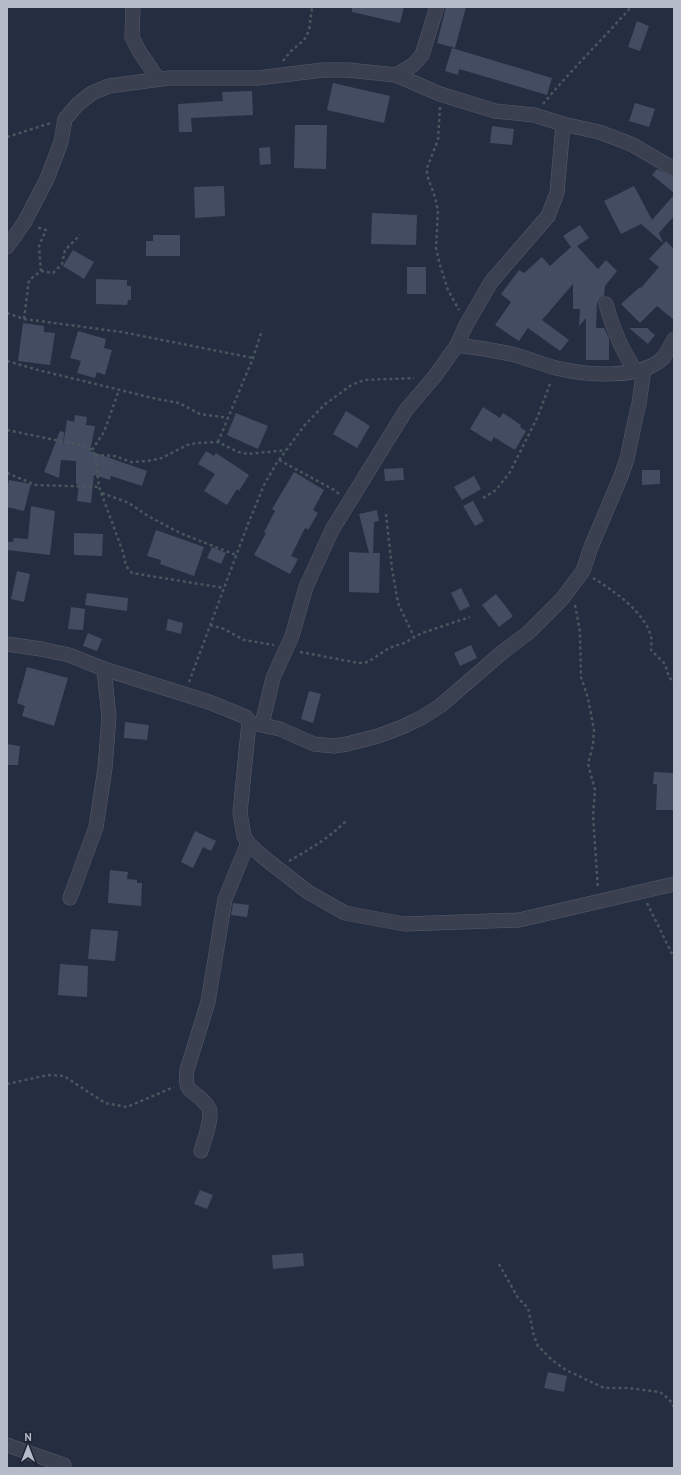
<svg xmlns="http://www.w3.org/2000/svg" width="681" height="1475" font-family="'PT Sans',sans-serif">
	<style>
		.building { fill: #444c62 }
		.lines { fill: none; stroke-linecap: round; stroke-linejoin: round }
		.minor-casing { stroke: #545b6a; stroke-width: 15 }
		.path { stroke: #46575e; stroke-width: 2.5; stroke-dasharray: 3 3; stroke-linecap: butt }
		.minor { stroke: #3a4050; stroke-width: 14 }
	</style>
	<rect width="100%" height="100%" fill="#252d40"/>
	<g class="building">
		<polygon points="352,7 404,7 400,23 352,12"/>
		<polygon points="446,7 466,7 455,48 437,43"/>
		<polygon points="637,21 649,26 640,51 628,47"/>
		<polygon points="452,48 552,78 547,95 459,69 458,75 445,71"/>
		<polygon points="333,83 390,96 384,123 327,110"/>
		<polygon points="252,91 253,115 191,118 192,132 179,132 178,104 223,101 222,92"/>
		<polygon points="635,103 655,109 649,127 629,121"/>
		<polygon points="295,125 327,125 326,169 294,168"/>
		<polygon points="492,126 514,129 512,145 490,143"/>
		<polygon points="270,147 271,164 260,165 259,148"/>
		<polygon points="657,169 674,177 674,193 652,175"/>
		<polygon points="224,186 225,216 195,218 194,187"/>
		<polygon points="634,186 652,220 674,195 674,216 659,233 663,243 641,224 621,234 604,201"/>
		<polygon points="372,213 417,215 416,245 371,244"/>
		<polygon points="580,225 589,238 577,246 598,269 606,260 617,271 605,286 604,296 600,298 597,304 596,328 604,328 609,338 609,360 586,360 586,318 579,326 580,309 573,309 573,284 542,320 569,340 560,351 528,328 519,341 495,325 511,302 501,294 519,270 524,273 542,257 550,266 571,247 563,236"/>
		<polygon points="153,235 180,235 180,256 146,256 146,241 153,241"/>
		<polygon points="666,241 674,249 674,320 657,306 640,323 621,304 640,287 641,288 659,267 649,259"/>
		<polygon points="73,250 94,262 84,279 63,266"/>
		<rect x="407" y="267" width="19" height="27"/>
		<polygon points="96,279 127,280 127,286 131,286 131,300 128,300 127,305 96,304"/>
		<polygon points="23,323 44,326 44,332 55,333 50,365 18,361"/>
		<polygon points="629,328 647,328 655,335 648,344"/>
		<polygon points="78,331 106,339 104,348 112,350 105,375 97,372 95,378 77,373 81,361 70,358"/>
		<polygon points="483,407 500,418 503,413 521,425 520,427 526,431 515,450 494,437 491,442 470,429"/>
		<polygon points="346,411 370,426 357,448 333,434"/>
		<polygon points="236,413 268,426 258,449 227,435"/>
		<polygon points="75,415 87,417 86,425 95,426 90,451 147,471 142,486 111,476 110,480 94,475 91,503 77,501 79,485 76,484 76,461 61,460 59,478 44,472 60,431 64,432 63,446 67,420 74,422"/>
		<polygon points="206,451 214,456 216,453 249,475 239,491 237,489 227,505 204,491 215,474 198,464"/>
		<polygon points="403,468 404,480 385,481 384,469"/>
		<polygon points="642,470 660,470 660,484 642,485"/>
		<polygon points="294,472 324,490 313,510 318,513 308,530 305,528 291,556 298,559 290,574 254,555 266,533 264,532 275,511 272,509"/>
		<polygon points="474,476 481,489 462,500 454,487"/>
		<polygon points="9,480 31,484 24,511 7,507 7,488"/>
		<polygon points="473,501 484,521 475,526 463,506"/>
		<polygon points="31,506 55,511 50,555 7,550 7,542 13,542 14,538 28,539"/>
		<polygon points="377,510 379,521 374,522 373,553 380,553 379,593 349,592 349,552 369,553 359,514"/>
		<polygon points="156,530 204,547 194,576 160,564 161,560 147,556"/>
		<polygon points="74,533 103,534 102,556 74,555"/>
		<polygon points="212,547 226,553 221,564 207,558"/>
		<polygon points="17,571 30,574 24,602 11,599"/>
		<polygon points="461,588 470,606 460,611 451,593"/>
		<polygon points="87,593 128,598 127,611 85,605"/>
		<polygon points="496,594 513,616 499,627 482,605"/>
		<polygon points="71,607 85,609 83,630 68,629"/>
		<polygon points="168,619 183,623 181,634 166,630"/>
		<polygon points="88,633 102,639 97,651 83,646"/>
		<polygon points="471,645 477,658 460,666 454,653"/>
		<polygon points="27,667 68,678 54,726 22,716 25,706 17,703"/>
		<polygon points="309,691 321,694 313,723 301,719"/>
		<polygon points="125,722 149,725 147,740 124,738"/>
		<polygon points="7,744 20,746 18,765 7,765"/>
		<polygon points="654,772 674,773 674,810 656,810 657,784 653,784"/>
		<polygon points="195,831 216,841 211,851 203,847 193,868 181,862"/>
		<polygon points="110,870 128,872 127,879 137,880 137,883 142,883 141,906 108,903"/>
		<polygon points="233,903 249,905 247,917 231,915"/>
		<polygon points="91,929 118,931 115,961 88,959"/>
		<polygon points="60,964 88,966 87,997 58,995"/>
		<polygon points="200,1190 213,1195 207,1209 194,1204"/>
		<polygon points="303,1253 304,1266 273,1269 272,1255"/>
		<polygon points="548,1372 567,1376 564,1392 544,1388"/>
	</g>
	<g class="lines">
		<defs>
			<g id="minor">
				<polyline points="133,7 132,37 139,51 158,79"/>
				<polyline points="396,75 440,94 495,111 534,115 563,124 599,132 631,144 674,169"/>
				<polyline points="7,247 24,223 47,179 61,142 65,119 78,104 92,93 109,86 169,78 258,78 323,70 348,70 396,75 413,65 422,55 437,7"/>
				<path d="M606,304C613,329 621,350 636,371"/>
				<path d="M457,345C476,348 496,350 515,355C529,359 542,364 556,368C585,375 640,380 663,358C667,353 671,345 674,339"/>
				<polyline points="7,644 41,649 69,655 104,669 209,702 246,717 249,722 240,813 244,836 248,843 263,857 308,892 345,913 404,924 519,920 674,884"/>
				<polyline points="253,723 280,729 314,744 334,746 347,744 378,736 402,727 421,718 440,706 505,650 528,633 562,599 583,571 591,547 621,476 627,459 636,416 639,404 644,369"/>
				<polyline points="262,724 273,678 292,636 306,587 332,530 406,410 435,376 457,345 466,325 491,282 548,216 557,193 563,124"/>
				<polyline points="70,898 96,827 105,768 109,717 104,669"/>
				<path d="M201,1151C204,1140 213,1119 209,1108C209,1107 206,1104 205,1103C192,1088 184,1094 187,1070L208,1002L225,899L248,843"/>
				<polyline points="7,1445 64,1465"/>
			</g>
		</defs>
		<use href="#minor" class="minor-casing"/>
		<g class="path">
			<polyline points="283,61 291,51 304,40 309,31 312,7"/>
			<path d="M543,104C571,70 602,40 631,7"/>
			<polyline points="440,107 438,140 427,168 427,175 435,197 438,211 436,248 440,265 448,290 459,310"/>
			<polyline points="7,137 51,123"/>
			<polyline points="41,271 53,273 62,264 65,250 80,235"/>
			<polyline points="7,313 24,319 122,332 253,358"/>
			<polyline points="24,319 29,280 41,271 39,246 46,230 36,227"/>
			<polyline points="7,361 38,370 157,399 179,403 200,414 229,418"/>
			<polyline points="7,430 84,446 92,450 95,455 99,487 123,552 126,566 132,573 224,588"/>
			<polyline points="218,442 253,358 262,330"/>
			<polyline points="92,450 104,432 119,390"/>
			<polyline points="95,455 115,456 131,462 147,461 162,458 187,445 197,443 218,442 238,452 248,454 286,450"/>
			<polyline points="279,460 336,491 339,494"/>
			<polyline points="7,473 36,485 99,487"/>
			<polyline points="102,493 129,503 148,516 180,533 236,555"/>
			<polyline points="483,498 496,490 510,472 538,416 551,381"/>
			<polyline points="386,514 392,569 398,603 414,637"/>
			<path d="M593,578C613,590 646,613 651,637C652,641 651,646 651,650L665,664L669,677L674,683"/>
			<polyline points="575,605 580,632 581,677 588,698 594,730 593,745 588,764 595,790 593,816 598,889"/>
			<polyline points="210,625 224,629 244,640 274,645"/>
			<polyline points="300,652 359,663 368,662 389,648 404,643 422,633 470,617"/>
			<polyline points="189,682 248,524 264,485 276,464 304,426 324,405 350,386 356,383 365,380 414,378"/>
			<path d="M289,861C310,849 329,838 346,821"/>
			<polyline points="647,903 674,958"/>
			<polyline points="7,1084 48,1075 64,1076 105,1103 127,1107 174,1087"/>
			<polyline points="499,1264 518,1298 528,1308 534,1336 538,1346 552,1360 566,1370 604,1388 628,1388 660,1392 669,1399 674,1407"/>
		</g>
		<use href="#minor" class="minor"/>
	</g>
	<rect width="681" height="1475" fill="none" stroke="#b6bbca" stroke-width="16"/>
	<g transform="translate(28 1447)" stroke="#1e2535" stroke-width="3" paint-order="stroke">
	<path d="M0-3L7 15L0 10L-7 15Z" fill="#b6bbca"/>
	<text y="-6" font-size="11" font-weight="bold" text-anchor="middle" fill="#b6bbca">N</text>
	</g>
</svg>
